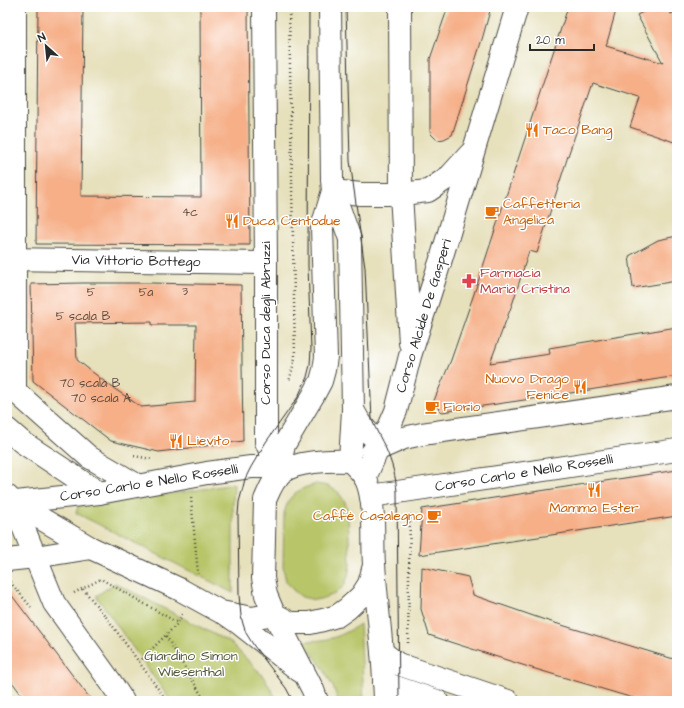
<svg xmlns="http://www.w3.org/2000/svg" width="684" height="708" font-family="'Architects Daughter',sans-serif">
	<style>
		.green { fill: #b8c567; stroke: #727849 }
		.building { fill: #f6af87; fill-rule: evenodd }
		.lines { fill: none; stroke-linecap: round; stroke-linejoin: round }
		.minor-casing { stroke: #474641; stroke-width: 24 }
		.major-casing { stroke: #474641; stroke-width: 24 }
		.path { stroke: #474641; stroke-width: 2.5; stroke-dasharray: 1 3; stroke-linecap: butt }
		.minor { stroke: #fff; stroke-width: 22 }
		.major { stroke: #fff; stroke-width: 22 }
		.tram { stroke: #2b2b2b; stroke-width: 1 }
		.labels { text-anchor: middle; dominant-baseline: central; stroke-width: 3; stroke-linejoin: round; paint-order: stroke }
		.number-label { font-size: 12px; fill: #5e4c42 }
		.food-label { font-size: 14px; fill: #c56008; stroke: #fff; text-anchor: start }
		.street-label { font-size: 14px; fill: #2b2b2b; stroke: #fff }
		.health-label { font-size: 14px; fill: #be3a42; stroke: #fff; text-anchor: start }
		.park-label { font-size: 14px; fill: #55593d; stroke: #fff }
	</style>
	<rect width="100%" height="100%" fill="#fff"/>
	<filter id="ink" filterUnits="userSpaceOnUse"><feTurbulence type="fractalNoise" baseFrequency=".025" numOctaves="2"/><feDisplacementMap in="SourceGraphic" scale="8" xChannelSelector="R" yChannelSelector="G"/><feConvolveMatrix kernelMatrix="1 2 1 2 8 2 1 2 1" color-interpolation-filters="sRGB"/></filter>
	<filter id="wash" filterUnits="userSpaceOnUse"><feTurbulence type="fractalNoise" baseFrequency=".012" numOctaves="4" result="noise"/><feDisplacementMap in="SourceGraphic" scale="16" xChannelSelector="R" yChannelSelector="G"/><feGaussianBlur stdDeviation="0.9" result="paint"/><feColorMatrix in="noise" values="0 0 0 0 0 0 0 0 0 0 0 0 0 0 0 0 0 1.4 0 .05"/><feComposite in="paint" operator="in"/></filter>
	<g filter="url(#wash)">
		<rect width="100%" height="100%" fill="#e6e0bb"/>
		<g class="green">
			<polygon points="234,484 233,503 233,593 76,513 78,506 191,491"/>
			<polygon points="316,484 328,486 338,492 345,502 348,513 350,565 348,576 344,586 335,594 324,598 315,600 302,597 293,590 286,581 283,567 284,513 288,501 295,493 304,488"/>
			<polygon points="115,583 231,643 263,676 278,701 171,701 96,596"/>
			<path d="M360,624L364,701H338L334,689L323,668L303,641C328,641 339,638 360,624Z"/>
		</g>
		<g id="blocks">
			<g class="building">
				<polygon points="38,7 83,7 81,196 201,197 200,7 248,7 250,245 36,244"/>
				<polygon points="448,7 491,7 483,36 452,135 444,139 438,140 435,138 431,134 430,130 430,59"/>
				<polygon points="568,7 617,7 606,46 663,63 637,15 653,7 667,7 671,14 677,12 677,143 630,127 640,98 593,83 568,156 537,253 529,251 513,302 490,363 550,354 549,348 677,327 677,376 545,397 442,412 433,403 451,360 476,288"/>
				<polygon points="677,236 677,281 633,288 629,256 658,240"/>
				<path d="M82,283H151L241,285L243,441L159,452L111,441L33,381L31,284ZM152,322V325H196L195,402L141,407L109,385L77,360L75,323Z"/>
				<polygon points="677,470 677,516 419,555 422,509"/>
				<polygon points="422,567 468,577 473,595 545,620 677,660 677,701 643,701 532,668 450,642 429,635 421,609"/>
				<polygon points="7,589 92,701 26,701 7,675"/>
			</g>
		</g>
	</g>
	<g filter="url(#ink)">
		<use href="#blocks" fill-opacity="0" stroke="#474641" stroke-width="1"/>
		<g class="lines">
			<defs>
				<g id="minor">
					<polyline points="264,7 266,263 266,442 278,468"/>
					<polyline points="400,7 401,194 410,343"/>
					<polyline points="333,191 361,194 401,194 428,191 450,176 470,154"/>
					<polyline points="7,259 266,263"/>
					<polyline points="7,384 89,457 137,485"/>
					<polyline points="15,391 15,7"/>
					<path d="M353,410C358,420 370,439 382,441C386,441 391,440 395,439"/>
					<polyline points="372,452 404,438 422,434 677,397"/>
					<polyline points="365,478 377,451 390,425 396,411 410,356 442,256 517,7"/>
					<polyline points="371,496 677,450"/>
					<polyline points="13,502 54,603 110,681 123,701"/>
					<polyline points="7,503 99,493"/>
					<polyline points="7,560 35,557 91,548"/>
					<polyline points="382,652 398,664 508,701"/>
					<polyline points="384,683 437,701"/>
				</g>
				<g id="major">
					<polyline points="330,7 332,180 333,191 350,239 353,410 350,461"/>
					<polyline points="7,429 22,442 99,493 207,473 251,467 291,467"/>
					<polyline points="277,478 284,445 313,396 321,381 324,370 326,357 322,227 333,191"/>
					<polyline points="7,496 13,502 91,548 179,589 221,612 252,618 274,614"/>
					<polyline points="274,614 291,623 310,623 323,620 337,616 347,609 362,595 369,584 373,569"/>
					<polyline points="227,615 240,624 300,671"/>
					<path d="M317,701L313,690L274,614L266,595L263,578L265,500C269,491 273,480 281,473C295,461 331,460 350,461C356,467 364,473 367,482C376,505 372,539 374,564C377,610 384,655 385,701"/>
				</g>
			</defs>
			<use href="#minor" class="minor-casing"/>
			<use href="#major" class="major-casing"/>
			<g class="path">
				<polyline points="289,7 295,358 289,382"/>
				<polyline points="134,456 152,459"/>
				<polyline points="191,498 198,574"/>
				<polyline points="10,582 31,607"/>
				<polyline points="83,589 107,618 167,701"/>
				<polyline points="74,593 101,579 178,623"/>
				<polyline points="166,636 205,701"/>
				<polyline points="408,643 410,512"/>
				<polyline points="139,662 178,623 182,614"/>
			</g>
			<use href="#minor" class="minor"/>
			<use href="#major" class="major"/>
			<g class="tram">
				<path d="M346,7L350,161L365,268L372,420C376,430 381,439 386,449C392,463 396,477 397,492L399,701"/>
				<polyline points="293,701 286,688 254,646 246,633 243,624 241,616 239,595 238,515 239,502 242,491 245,479 251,467 266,442 298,397 307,377 310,365 311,349 308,266 309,7"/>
			</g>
		</g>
	</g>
	<defs>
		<symbol id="restaurant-bare" viewBox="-9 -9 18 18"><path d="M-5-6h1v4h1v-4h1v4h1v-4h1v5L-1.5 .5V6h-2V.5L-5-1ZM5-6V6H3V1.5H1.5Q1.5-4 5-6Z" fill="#e8710a" stroke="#fff" stroke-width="2.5" paint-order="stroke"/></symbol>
		<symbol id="cafe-bare" viewBox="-9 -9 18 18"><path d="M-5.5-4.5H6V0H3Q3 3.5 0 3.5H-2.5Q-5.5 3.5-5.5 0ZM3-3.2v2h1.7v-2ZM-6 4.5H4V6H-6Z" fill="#e8710a" stroke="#fff" stroke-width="2.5" paint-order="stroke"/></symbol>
		<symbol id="pharmacy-bare" viewBox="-9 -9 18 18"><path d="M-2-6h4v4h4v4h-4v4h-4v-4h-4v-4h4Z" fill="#e0444e" stroke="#fff" stroke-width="2.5" paint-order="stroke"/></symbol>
	</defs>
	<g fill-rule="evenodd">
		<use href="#restaurant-bare" x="522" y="120" width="20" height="20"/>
		<use href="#cafe-bare" x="482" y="202" width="20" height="20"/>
		<use href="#restaurant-bare" x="222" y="211" width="20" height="20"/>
		<use href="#pharmacy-bare" x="459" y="271" width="20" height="20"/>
		<use href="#restaurant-bare" x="570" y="377" width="20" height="20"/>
		<use href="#cafe-bare" x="422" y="397" width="20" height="20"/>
		<use href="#restaurant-bare" x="166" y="431" width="20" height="20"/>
		<use href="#restaurant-bare" x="584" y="480" width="20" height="20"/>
		<use href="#cafe-bare" x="424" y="506" width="20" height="20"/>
	</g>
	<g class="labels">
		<g class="number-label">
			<text x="190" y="212">4c</text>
			<text x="185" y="291">3</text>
			<text x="91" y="292">5</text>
			<text x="146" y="292">5a</text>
			<text x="83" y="316">5 scala B</text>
			<text x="90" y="383">70 scala B</text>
			<text x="101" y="398">70 scala A</text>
		</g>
		<g class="food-label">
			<text x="543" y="130">Taco Bang</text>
			<text x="503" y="204">Caffetteria<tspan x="503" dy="16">Angelica</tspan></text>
			<text x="243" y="221">Duca Centodue</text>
			<text x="569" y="379" text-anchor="end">Nuovo Drago<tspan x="569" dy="16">Fenice</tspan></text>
			<text x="443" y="407">Fiorio</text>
			<text x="187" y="441">Lievito</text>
			<text x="594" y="508" text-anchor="middle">Mamma Ester</text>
			<text x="423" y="516" text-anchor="end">Caffè Casalegno</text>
		</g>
		<g class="street-label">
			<text transform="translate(136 261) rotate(1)">Via Vittorio Bottego</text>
			<text transform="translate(424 316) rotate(-73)">Corso Alcide De Gasperi</text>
			<text transform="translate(266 323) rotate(-90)">Corso Duca degli Abruzzi</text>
			<text transform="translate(524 473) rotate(-9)">Corso Carlo e Nello Rosselli</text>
			<text transform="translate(149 483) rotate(-9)">Corso Carlo e Nello Rosselli</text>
		</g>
		<g class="health-label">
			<text x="480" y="273">Farmacia<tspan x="480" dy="16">Maria Cristina</tspan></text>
		</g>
		<g class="park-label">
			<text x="191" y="656">Giardino Simon<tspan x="191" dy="16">Wiesenthal</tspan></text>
		</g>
	</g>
	<rect width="684" height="708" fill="none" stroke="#fff" stroke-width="24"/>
	<g transform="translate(46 46) rotate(333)" stroke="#ffffff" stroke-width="3" paint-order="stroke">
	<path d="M0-3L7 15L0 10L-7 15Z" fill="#2b2b2b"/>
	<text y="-6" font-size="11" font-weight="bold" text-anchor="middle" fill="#2b2b2b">N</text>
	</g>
	<path d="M530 44v6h64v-6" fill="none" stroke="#2b2b2b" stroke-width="2"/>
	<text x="536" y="44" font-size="12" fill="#2b2b2b" stroke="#ffffff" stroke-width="3" paint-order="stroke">20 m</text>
</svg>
